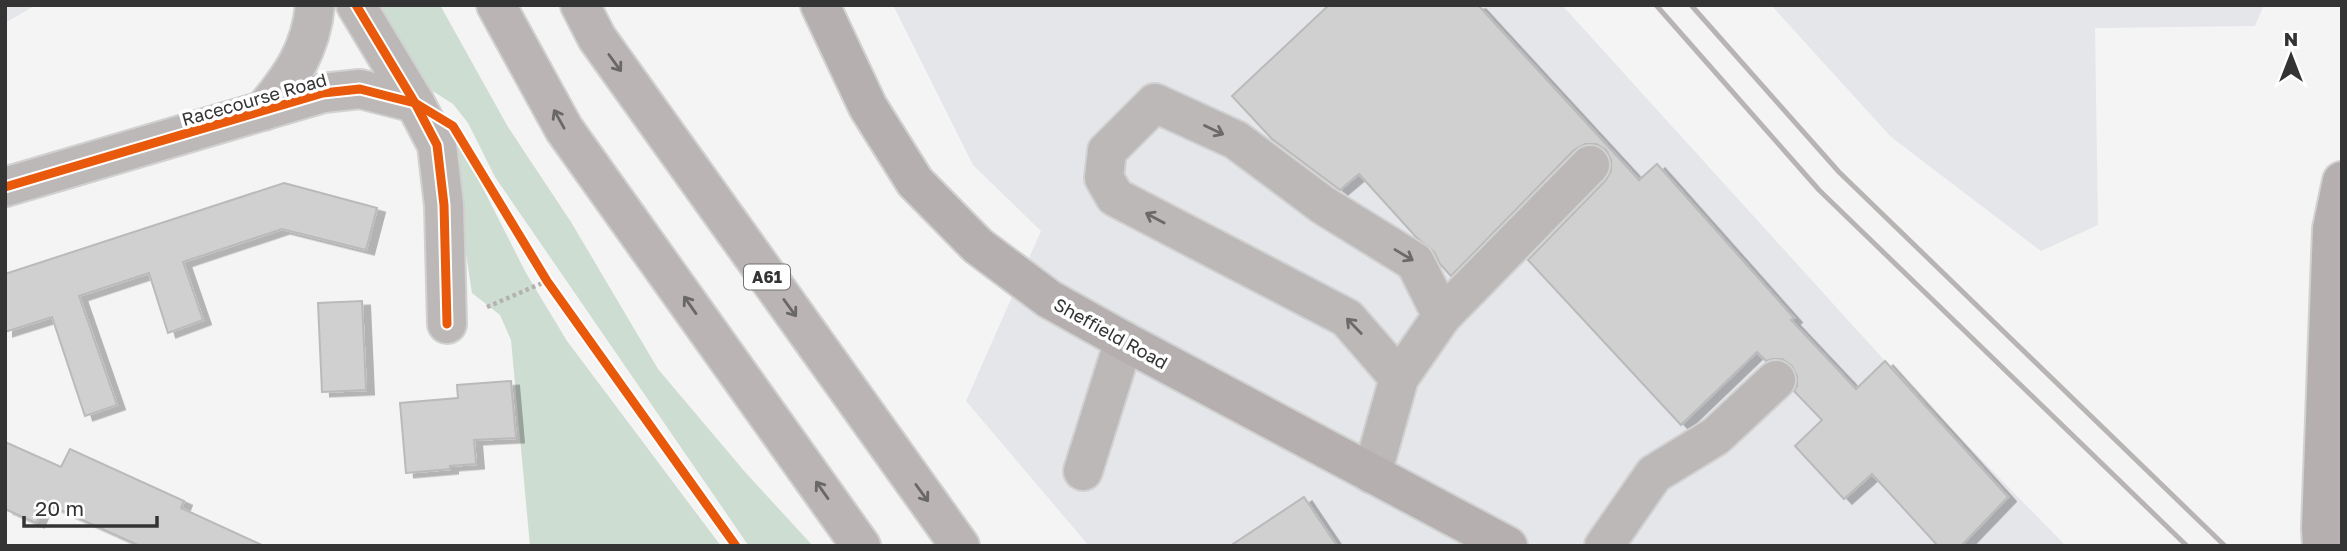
<svg xmlns="http://www.w3.org/2000/svg" width="2347" height="551" font-family="'Golos Text',sans-serif">
	<style>
		.built { fill: #e5e6ea }
		.green { fill: #cdddd2 }
		.building { fill: #d1d0d0; stroke: #bbbaba; stroke-width: 2; filter: url(#shadow) }
		.lines { fill: none; stroke-linecap: round; stroke-linejoin: round }
		.minor-casing { stroke: #d1d1d1; stroke-width: 42 }
		.major-casing { stroke: #d1d1d1; stroke-width: 42 }
		.highway-casing { stroke: #d1d1d1; stroke-width: 42 }
		.path { stroke: #b3b0af; stroke-width: 4.5; stroke-dasharray: 3.5 3.5; stroke-linecap: butt }
		.minor { stroke: #bdb8b8; stroke-width: 38 }
		.major { stroke: #b5b0af; stroke-width: 38 }
		.highway { stroke: #bab4b4; stroke-width: 38 }
		.rail { stroke: #b8b4b4; stroke-width: 5 }
		.cycleway-casing { stroke: #fff; stroke-width: 13 }
		.cycleway { stroke: #e8590c; stroke-width: 9 }
		.oneway { stroke: #6a6767 }
		.oneway2 { stroke: #6b6969 }
		.labels { text-anchor: middle; dominant-baseline: central; stroke-width: 7; stroke-linejoin: round; paint-order: stroke }
		.shield { fill: #fff; stroke: #717171; stroke-width: 2 }
		.shield-label { font-size: 16px; font-weight: bold; fill: #343434 }
		.street-label { font-size: 18px; fill: #343434; stroke: #fff }
	</style>
	<defs>
		<filter id="shadow"><feDropShadow dx="8" dy="4.5" stdDeviation="0" flood-color="#0004"/></filter>
	</defs>
	<rect width="100%" height="100%" fill="#f4f4f4"/>
	<g class="built">
		<polygon points="5,5 36,5 5,23"/>
		<polygon points="893,5 1562,5 1885,361 2066,546 1089,546 966,401 1041,231 973,165"/>
		<polygon points="1771,5 2264,5 2255,26 2095,28 2098,225 2041,251 1891,137"/>
	</g>
	<g class="green">
		<polygon points="380,5 440,5 508,127 571,222 658,369 745,472 813,546 749,546 746,542 495,177 468,123 453,104 417,81"/>
		<polygon points="448,135 454,139 464,151 526,273 567,341 721,546 530,546 511,340 500,315 472,293"/>
	</g>
	<g class="building">
		<polygon points="1329,5 1478,5 1639,180 1657,164 1794,318 1791,320 1856,389 1885,361 2008,497 1961,546 1938,546 1872,474 1844,499 1795,446 1822,420 1794,391 1797,386 1797,376 1792,366 1782,359 1772,359 1766,361 1757,352 1681,425 1528,260 1606,180 1611,171 1611,160 1606,150 1596,144 1585,144 1574,150 1451,276 1440,264 1434,252 1416,237 1359,174 1340,190 1272,139 1232,96"/>
		<polygon points="284,183 377,208 366,250 282,229 183,262 203,320 168,333 149,273 79,296 117,405 85,416 52,317 5,332 5,274"/>
		<polygon points="362,301 366,390 322,392 318,303"/>
		<polygon points="511,381 516,438 474,440 476,464 450,466 450,469 406,473 400,403 458,398 457,385"/>
		<polygon points="5,442 61,467 70,449 184,501 181,508 264,546 140,546 45,503 36,523 5,509"/>
		<polygon points="1304,497 1337,546 1230,546"/>
	</g>
	<g class="lines">
		<defs>
			<g id="minor">
				<polyline points="356,5 415,103 437,145 444,205 447,324"/>
				<path d="M263,111C291,78 311,50 315,5"/>
				<polyline points="5,187 323,93 360,89 415,103"/>
				<polyline points="1442,316 1590,165"/>
				<polyline points="1083,471 1124,341"/>
				<polyline points="1372,474 1399,378 1442,316 1415,262 1323,205 1236,140 1155,103 1107,151 1104,178 1115,197 1347,318 1399,378"/>
				<polyline points="1604,546 1654,474 1716,436 1776,380"/>
			</g>
			<g id="major">
				<polyline points="820,5 868,107 915,182 978,246 1049,299 1124,341 1508,546"/>
				<polyline points="2322,546 2321,528 2332,229 2342,181"/>
			</g>
			<g id="highway">
				<polyline points="496,5 564,129 861,546"/>
				<polyline points="580,5 597,38 960,546"/>
			</g>
		</defs>
		<use href="#minor" class="minor-casing"/>
		<use href="#major" class="major-casing"/>
		<use href="#highway" class="highway-casing"/>
		<polyline class="path" points="487,307 547,281"/>
		<use href="#minor" class="minor"/>
		<use href="#major" class="major"/>
		<use href="#highway" class="highway"/>
		<g class="rail">
			<polyline points="1656,5 1819,190 2187,546"/>
			<polyline points="1691,5 1839,172 2225,546"/>
		</g>
		<defs>
			<g id="cycleway">
				<polyline points="356,5 415,103 437,145 444,205 447,324"/>
				<polyline points="5,187 323,93 360,89 391,97 415,103 453,126 547,281 736,546"/>
			</g>
		</defs>
		<use href="#cycleway" class="cycleway-casing"/>
		<use href="#cycleway" class="cycleway"/>
	</g>
	<defs><path id="oneway-shaft" d="M-6 0H5M1.5-3L5.5 0L1.5 3" fill="none" stroke-width="1.6" stroke-linecap="round" stroke-linejoin="round" transform="scale(1.75)"/></defs>
	<g class="oneway">
		<use href="#oneway-shaft" transform="translate(615 63) rotate(54)"/>
		<use href="#oneway-shaft" transform="translate(559 119) rotate(-119)"/>
		<use href="#oneway-shaft" transform="translate(690 305) rotate(-125)"/>
		<use href="#oneway-shaft" transform="translate(790 308) rotate(54)"/>
		<use href="#oneway-shaft" transform="translate(822 490) rotate(-125)"/>
		<use href="#oneway-shaft" transform="translate(922 493) rotate(54)"/>
	</g>
	<g class="oneway2">
		<use href="#oneway-shaft" transform="translate(1214 130) rotate(25)"/>
		<use href="#oneway-shaft" transform="translate(1155 218) rotate(-152)"/>
		<use href="#oneway-shaft" transform="translate(1404 255) rotate(31)"/>
		<use href="#oneway-shaft" transform="translate(1354 326) rotate(-134)"/>
	</g>
	<g class="labels">
		<rect class="shield" x="744" y="264.5" width="46" height="25" rx="5"/>
		<g class="shield-label">
			<text x="767" y="277">A61</text>
		</g>
		<g class="street-label">
			<text transform="translate(254 99) rotate(-16)">Racecourse Road</text>
			<text transform="translate(1111 333) rotate(29)">Sheffield Road</text>
		</g>
	</g>
	<rect width="2347" height="551" fill="none" stroke="#343434" stroke-width="14"/>
	<g transform="translate(2291 56)" stroke="#ffffff" stroke-width="5" paint-order="stroke">
	<path d="M0-5L12 26L0 18L-12 26Z" fill="#343434"/>
	<text y="-10" font-size="19" font-weight="bold" text-anchor="middle" fill="#343434">N</text>
	</g>
	<path d="M24 516v10h133v-10" fill="none" stroke="#343434" stroke-width="3.5"/>
	<text x="35" y="516" font-size="21" fill="#343434" stroke="#ffffff" stroke-width="5" paint-order="stroke">20 m</text>
</svg>
